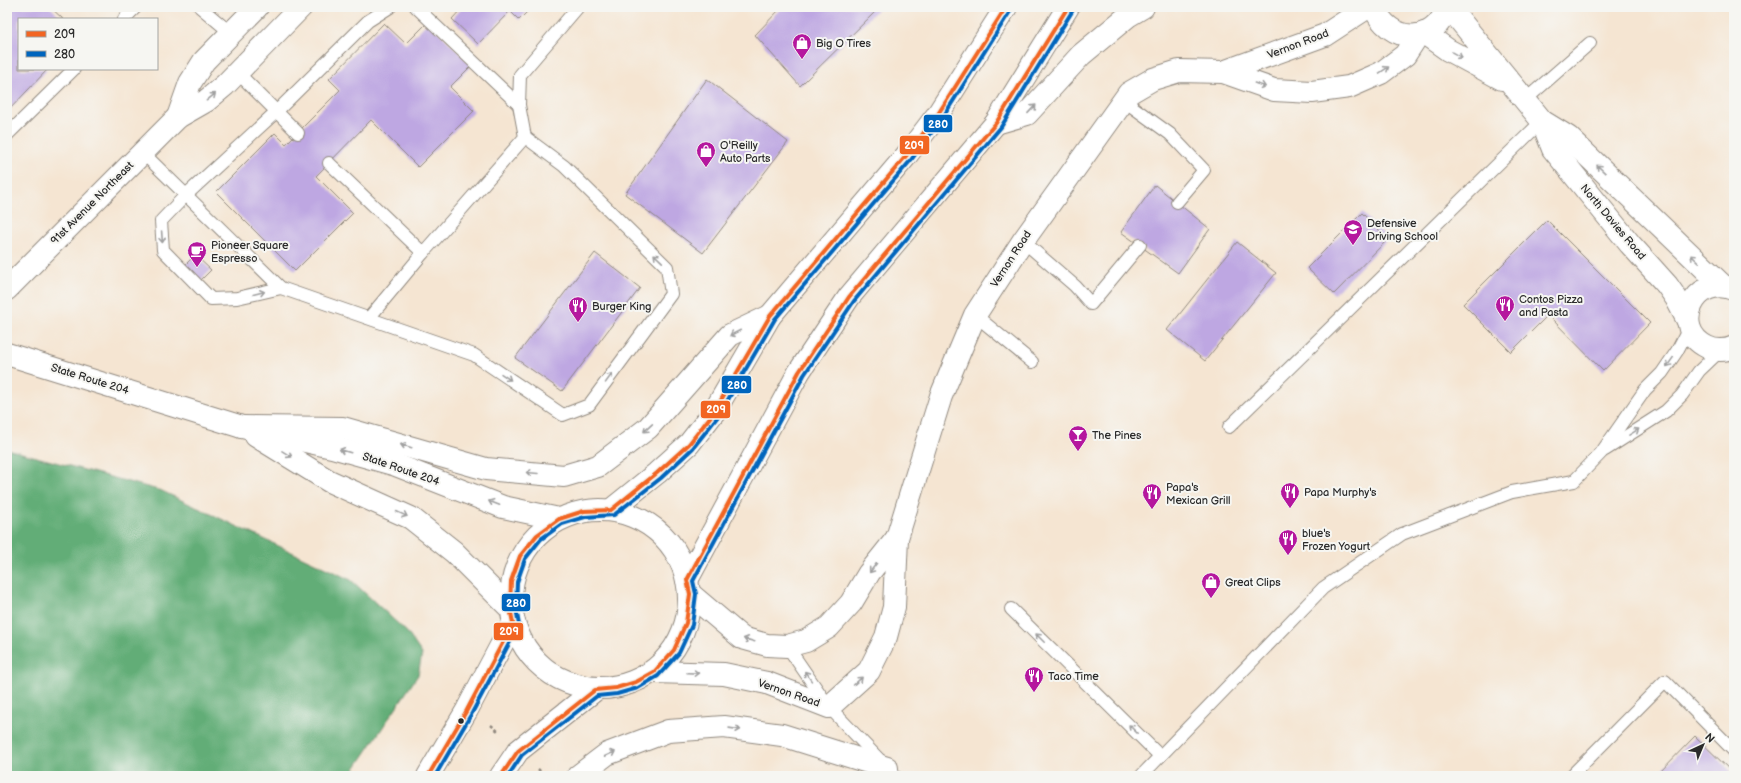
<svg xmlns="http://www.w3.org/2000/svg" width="1741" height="783" font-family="'Balsamiq Sans',sans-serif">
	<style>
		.forest { fill: #62ad77; stroke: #466c51 }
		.building { fill: #bea7e2 }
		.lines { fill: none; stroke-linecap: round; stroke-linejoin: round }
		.lane-casing { stroke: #90887e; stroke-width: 14 }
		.street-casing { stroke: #90887e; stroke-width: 24 }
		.secondary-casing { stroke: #90887e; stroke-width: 24 }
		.primary-casing { stroke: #90887e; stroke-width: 24 }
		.path { stroke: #90887e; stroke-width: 2.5; stroke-dasharray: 3 3; stroke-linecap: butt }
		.lane { stroke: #fff; stroke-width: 12 }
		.street { stroke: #fff; stroke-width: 22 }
		.secondary { stroke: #fff; stroke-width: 22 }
		.primary { stroke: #fff; stroke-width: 22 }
		.bus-1-casing { stroke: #f6f6f2; stroke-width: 7 }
		.bus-2-casing { stroke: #f6f6f2; stroke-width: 7 }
		.bus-1 { stroke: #f26522; stroke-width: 4 }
		.bus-2 { stroke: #0065bd; stroke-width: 4 }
		.oneway { stroke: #a0a0a0 }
		.bus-dot { fill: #2b2b2b; stroke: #f6f6f2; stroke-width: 1.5 }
		.labels { text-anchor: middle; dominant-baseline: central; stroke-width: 4; stroke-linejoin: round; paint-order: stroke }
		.poi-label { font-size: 11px; fill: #2b2b2b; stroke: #f6f6f2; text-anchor: start }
		.street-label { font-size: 11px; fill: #2b2b2b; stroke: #f6f6f2 }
		.line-badge { stroke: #f6f6f2; stroke-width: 1.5 }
		.badge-label { font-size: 11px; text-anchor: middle; font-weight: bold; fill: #fff }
	</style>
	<rect width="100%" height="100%" fill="#f6f6f2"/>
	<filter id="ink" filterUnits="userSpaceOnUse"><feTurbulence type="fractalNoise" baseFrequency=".025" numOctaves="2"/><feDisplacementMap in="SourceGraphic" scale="8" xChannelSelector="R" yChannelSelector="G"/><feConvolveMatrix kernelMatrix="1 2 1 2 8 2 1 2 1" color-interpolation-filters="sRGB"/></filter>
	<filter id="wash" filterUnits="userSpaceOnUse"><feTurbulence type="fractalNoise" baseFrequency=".012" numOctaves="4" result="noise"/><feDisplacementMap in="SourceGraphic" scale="16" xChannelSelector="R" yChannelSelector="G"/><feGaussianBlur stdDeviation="0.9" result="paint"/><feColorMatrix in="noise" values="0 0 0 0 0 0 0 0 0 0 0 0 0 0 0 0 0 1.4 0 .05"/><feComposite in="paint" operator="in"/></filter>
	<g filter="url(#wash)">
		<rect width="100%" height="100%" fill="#f5e5d2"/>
		<polygon class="forest" points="7,449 162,491 351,580 407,632 422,654 418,675 350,776 7,776"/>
		<g id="blocks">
			<g class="building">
				<polygon points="7,7 50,7 63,19 19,19 19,69 48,69 7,112"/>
				<polygon points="463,7 532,7 519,20 510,11 478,44 452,19"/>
				<polygon points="782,7 880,7 800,86 755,35"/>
				<polygon points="428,22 472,65 450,87 474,111 418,167 371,120 316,176 353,213 295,271 216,192 275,133 286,144 340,90 329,79 384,23 406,44"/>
				<polygon points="707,79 788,142 703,253 625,194"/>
				<polygon points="1155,185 1210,229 1178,273 1121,232"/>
				<polygon points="1362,213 1388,239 1334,294 1307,268"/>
				<polygon points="1547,220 1650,323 1603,371 1548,315 1511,352 1463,304"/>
				<polygon points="1237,242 1276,273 1205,361 1167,330"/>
				<polygon points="595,253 640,288 562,391 515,358"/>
				<polygon points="195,255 211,270 200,281 184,266"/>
				<polygon points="1695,736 1734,774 1734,776 1656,776"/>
			</g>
		</g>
	</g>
	<g filter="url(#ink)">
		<use href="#blocks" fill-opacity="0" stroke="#90887e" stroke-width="1"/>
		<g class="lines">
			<defs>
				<g id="lane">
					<polyline points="200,7 232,34"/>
					<polyline points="416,7 519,105"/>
					<polyline points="124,19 136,7"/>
					<polyline points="238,73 298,133"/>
					<polyline points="1123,100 1170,134 1204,170 1177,202"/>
					<polyline points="1524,101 1590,43"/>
					<polyline points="7,135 74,69"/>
					<polyline points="142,152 281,288 474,355 563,415 589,405 671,294 667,267 564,166 525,137"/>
					<polyline points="329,163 423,253"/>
					<polyline points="1023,241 1075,286 1091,304 1140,245"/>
					<polyline points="281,288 237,298 211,299 163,250 161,221 186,195 277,111 368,21 390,7"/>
					<polyline points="975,315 1032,362"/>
					<polyline points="369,318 423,253 525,137 519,105 520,75 578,7"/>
					<polyline points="1229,427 1542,121"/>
					<polyline points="1605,450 1666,411 1682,395 1699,371 1721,350"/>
					<polyline points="1011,609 1160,756"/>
					<polyline points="787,646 829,707 895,776"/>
					<polyline points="1141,776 1323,588 1402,534 1512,492 1574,481 1601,453 1645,390 1662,373 1677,351 1689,328"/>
					<polyline points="1571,776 1665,681 1734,751"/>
				</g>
				<g id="street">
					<polyline points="1223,72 1325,35 1368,7"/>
					<polyline points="690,594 742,638 767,645 787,646 806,641 829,627 851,603 869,573 897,538"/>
					<polyline points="654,672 724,674 767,683 829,707 869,671 886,637 894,607 897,538 941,396 975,315 1023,241 1129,93 1153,79 1179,71 1223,72 1274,90 1312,92 1349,87 1381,73 1405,55 1418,35"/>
				</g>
				<g id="secondary">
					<path d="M1374,7C1388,43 1435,47 1447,7"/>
					<polyline points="1449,7 1542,121 1568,137 1723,286"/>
					<polyline points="1424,33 1448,50 1502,79"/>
					<polyline points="178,117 190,83 204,61 257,7"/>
					<polyline points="1542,121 1553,149 1630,244 1667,285 1676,298 1688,321"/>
					<polyline points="7,289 178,117 206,101 225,85 301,7"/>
					<path d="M1733,289C1695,273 1669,329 1707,347C1715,351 1726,351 1734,347"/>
				</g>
				<g id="primary">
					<polyline points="996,123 1027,114 1081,55 1128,16 1143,7"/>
					<polyline points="7,354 242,427 332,447 396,465 503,507 559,519"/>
					<polyline points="242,427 343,428 486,469 564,476 598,466 648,428 730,335 770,316"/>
					<polyline points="256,436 329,481 411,518 454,552 510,608"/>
					<circle cx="600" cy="599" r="89"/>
					<polyline points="611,510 657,473 689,444 714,412 770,316 906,156 938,114 1006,7"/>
					<polyline points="687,580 799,372 849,297 996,123 1068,7"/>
					<polyline points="428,776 467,710 513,623"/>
					<polyline points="501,776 518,751 595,690"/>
					<polyline points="578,776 607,754 668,731 724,727 782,735 887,768"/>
				</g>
			</defs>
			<use href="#lane" class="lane-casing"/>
			<use href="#street" class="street-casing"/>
			<use href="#secondary" class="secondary-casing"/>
			<use href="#primary" class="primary-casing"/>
			<g class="path">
				<polyline points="491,725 499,732"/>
				<polyline points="538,769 545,776"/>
			</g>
			<use href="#lane" class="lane"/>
			<use href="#street" class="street"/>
			<use href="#secondary" class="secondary"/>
			<use href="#primary" class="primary"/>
			<defs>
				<g id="bus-1">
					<polyline points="428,776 467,710 513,623 510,608 511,581 520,556 537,535 559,519 584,511 611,510 657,473 689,444 714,412 770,316 906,156 938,114 1006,7"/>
					<polyline points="501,776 518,751 595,690 616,688 636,682 654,672 674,650 686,623 690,594 687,580 799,372 849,297 996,123 1068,7"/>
				</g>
				<g id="bus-2">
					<polyline points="435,776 472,713 519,625 516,608 517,582 525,559 541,539 562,524 585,517 614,515 661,478 693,448 719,415 775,319 911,160 943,117 1011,10"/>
					<polyline points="508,776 522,755 597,696 617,694 638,688 658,676 679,653 692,625 696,594 693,581 804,375 854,301 1001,127 1073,10"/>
				</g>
			</defs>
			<use href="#bus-1" class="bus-1-casing"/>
			<use href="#bus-2" class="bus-2-casing"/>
			<use href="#bus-1" class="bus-1"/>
			<use href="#bus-2" class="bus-2"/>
		</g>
		<defs><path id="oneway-shaft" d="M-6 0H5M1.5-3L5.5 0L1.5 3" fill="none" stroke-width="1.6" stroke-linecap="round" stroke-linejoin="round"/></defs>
		<g class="oneway">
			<use href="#oneway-shaft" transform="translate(1457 55) rotate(29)"/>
			<use href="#oneway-shaft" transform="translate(1384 70) rotate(-34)"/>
			<use href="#oneway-shaft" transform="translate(1260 85) rotate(19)"/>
			<use href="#oneway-shaft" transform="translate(211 97) rotate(-39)"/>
			<use href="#oneway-shaft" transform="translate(1032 109) rotate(-47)"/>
			<use href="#oneway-shaft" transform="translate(1601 169) rotate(-136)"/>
			<use href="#oneway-shaft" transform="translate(162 237) rotate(86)"/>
			<use href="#oneway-shaft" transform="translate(658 258) rotate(-136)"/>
			<use href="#oneway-shaft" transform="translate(1695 259) rotate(-136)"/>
			<use href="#oneway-shaft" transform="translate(259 293) rotate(-14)"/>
			<use href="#oneway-shaft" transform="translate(735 333) rotate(153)"/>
			<use href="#oneway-shaft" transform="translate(1670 362) rotate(125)"/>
			<use href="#oneway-shaft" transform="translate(506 377) rotate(34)"/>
			<use href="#oneway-shaft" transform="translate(609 378) rotate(-54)"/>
			<use href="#oneway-shaft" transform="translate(648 428) rotate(137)"/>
			<use href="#oneway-shaft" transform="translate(1634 432) rotate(-32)"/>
			<use href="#oneway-shaft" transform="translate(406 446) rotate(-164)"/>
			<use href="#oneway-shaft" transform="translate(345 451) rotate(-164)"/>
			<use href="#oneway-shaft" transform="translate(287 454) rotate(32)"/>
			<use href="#oneway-shaft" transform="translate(532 473) rotate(-175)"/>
			<use href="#oneway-shaft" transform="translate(494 503) rotate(-159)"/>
			<use href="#oneway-shaft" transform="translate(402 514) rotate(25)"/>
			<use href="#oneway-shaft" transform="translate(873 568) rotate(127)"/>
			<use href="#oneway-shaft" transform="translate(1040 638) rotate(-135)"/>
			<use href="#oneway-shaft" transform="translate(749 640) rotate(-164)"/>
			<use href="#oneway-shaft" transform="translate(693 673) rotate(2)"/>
			<use href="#oneway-shaft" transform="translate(808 676) rotate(-125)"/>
			<use href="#oneway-shaft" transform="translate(858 681) rotate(-42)"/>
			<use href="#oneway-shaft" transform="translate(735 729) rotate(8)"/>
			<use href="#oneway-shaft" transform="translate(1133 729) rotate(-135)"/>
			<use href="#oneway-shaft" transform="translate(610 754) rotate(-25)"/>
		</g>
	</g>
	<defs>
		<symbol id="shop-pin" viewBox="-11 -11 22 30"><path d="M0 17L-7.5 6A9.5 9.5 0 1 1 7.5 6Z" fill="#b5179e" stroke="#f6f6f2"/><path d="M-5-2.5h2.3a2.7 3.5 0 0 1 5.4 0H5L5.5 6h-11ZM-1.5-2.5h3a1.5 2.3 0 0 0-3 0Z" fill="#fff"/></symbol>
		<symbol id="school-pin" viewBox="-11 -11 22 30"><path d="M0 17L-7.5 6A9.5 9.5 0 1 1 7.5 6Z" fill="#b5179e" stroke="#f6f6f2"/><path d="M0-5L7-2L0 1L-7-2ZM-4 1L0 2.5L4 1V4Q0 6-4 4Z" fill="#fff"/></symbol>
		<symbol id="cafe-pin" viewBox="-11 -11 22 30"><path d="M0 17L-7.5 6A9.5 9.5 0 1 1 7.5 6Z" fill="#b5179e" stroke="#f6f6f2"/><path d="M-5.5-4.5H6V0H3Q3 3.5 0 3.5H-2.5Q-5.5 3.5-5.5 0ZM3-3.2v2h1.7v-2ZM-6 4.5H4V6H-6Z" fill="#fff"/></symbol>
		<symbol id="restaurant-pin" viewBox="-11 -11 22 30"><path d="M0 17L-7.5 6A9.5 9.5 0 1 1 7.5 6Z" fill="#b5179e" stroke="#f6f6f2"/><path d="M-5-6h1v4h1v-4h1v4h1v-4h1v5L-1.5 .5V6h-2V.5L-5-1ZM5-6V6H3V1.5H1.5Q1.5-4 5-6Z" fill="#fff"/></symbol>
		<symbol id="bar-pin" viewBox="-11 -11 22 30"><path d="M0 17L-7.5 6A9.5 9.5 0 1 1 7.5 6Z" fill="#b5179e" stroke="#f6f6f2"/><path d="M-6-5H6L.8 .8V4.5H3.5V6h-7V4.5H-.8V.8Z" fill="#fff"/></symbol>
	</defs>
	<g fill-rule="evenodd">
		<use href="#shop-pin" x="791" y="32" width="22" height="30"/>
		<use href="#shop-pin" x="695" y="140" width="22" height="30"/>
		<use href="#school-pin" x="1342" y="218" width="22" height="30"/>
		<use href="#cafe-pin" x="186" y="240" width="22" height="30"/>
		<use href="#restaurant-pin" x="1494" y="294" width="22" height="30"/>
		<use href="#restaurant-pin" x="567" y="295" width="22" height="30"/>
		<use href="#bar-pin" x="1067" y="424" width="22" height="30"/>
		<use href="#restaurant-pin" x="1279" y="481" width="22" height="30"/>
		<use href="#restaurant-pin" x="1141" y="482" width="22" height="30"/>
		<use href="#restaurant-pin" x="1277" y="528" width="22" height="30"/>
		<use href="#shop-pin" x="1200" y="571" width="22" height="30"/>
		<use href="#restaurant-pin" x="1023" y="665" width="22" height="30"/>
	</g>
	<circle class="bus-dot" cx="461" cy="721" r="3.5"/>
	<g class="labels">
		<g class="poi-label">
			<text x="816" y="43">Big O Tires</text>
			<text x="720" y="145">O'Reilly<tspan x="720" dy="13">Auto Parts</tspan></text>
			<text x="1367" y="223">Defensive<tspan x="1367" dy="13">Driving School</tspan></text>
			<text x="211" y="245">Pioneer Square<tspan x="211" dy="13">Espresso</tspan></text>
			<text x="1519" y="299">Contos Pizza<tspan x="1519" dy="13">and Pasta</tspan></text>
			<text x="592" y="306">Burger King</text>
			<text x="1092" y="435">The Pines</text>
			<text x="1166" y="487">Papa's<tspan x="1166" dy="13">Mexican Grill</tspan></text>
			<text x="1304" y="492">Papa Murphy's</text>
			<text x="1302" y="533">blue's<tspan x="1302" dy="13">Frozen Yogurt</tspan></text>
			<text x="1225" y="582">Great Clips</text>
			<text x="1048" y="676">Taco Time</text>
		</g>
		<g class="street-label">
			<text transform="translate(1298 44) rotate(-21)">Vernon Road</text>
			<text transform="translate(92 203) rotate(-45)">91st Avenue Northeast</text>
			<text transform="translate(1613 222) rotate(50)">North Davies Road</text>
			<text transform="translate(1011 259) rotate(-57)">Vernon Road</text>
			<text transform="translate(90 379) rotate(17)">State Route 204</text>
			<text transform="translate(401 469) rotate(19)">State Route 204</text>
			<text transform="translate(789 693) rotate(19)">Vernon Road</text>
		</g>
	</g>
	<g class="line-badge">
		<rect x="923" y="114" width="30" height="19" rx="4" fill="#0065bd"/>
		<rect x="899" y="135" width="31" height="20" rx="4" fill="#f26522"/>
		<rect x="721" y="375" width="31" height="19" rx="4" fill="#0065bd"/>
		<rect x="700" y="400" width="31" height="19" rx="4" fill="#f26522"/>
		<rect x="501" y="593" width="30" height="19" rx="4" fill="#0065bd"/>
		<rect x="493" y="622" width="31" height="19" rx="4" fill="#f26522"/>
	</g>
	<g class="badge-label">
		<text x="938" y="128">280</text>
		<text x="914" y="149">209</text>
		<text x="737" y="389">280</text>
		<text x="716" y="413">209</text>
		<text x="516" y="607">280</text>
		<text x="509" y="635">209</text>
	</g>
	<rect width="1741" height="783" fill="none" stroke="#f6f6f2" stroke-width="24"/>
	<rect x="18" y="18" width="140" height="52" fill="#f6f6f2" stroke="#a5a5a2"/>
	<rect x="26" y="31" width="20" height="6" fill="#f26522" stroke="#a5a5a2"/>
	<text x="54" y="38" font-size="12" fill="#2b2b2b">209</text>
	<rect x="26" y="51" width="20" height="6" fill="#0065bd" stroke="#a5a5a2"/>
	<text x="54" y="58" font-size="12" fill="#2b2b2b">280</text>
	<g transform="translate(1703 745) rotate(44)" stroke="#f6f6f2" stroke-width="3" paint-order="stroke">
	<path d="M0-3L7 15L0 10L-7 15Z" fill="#2b2b2b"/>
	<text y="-6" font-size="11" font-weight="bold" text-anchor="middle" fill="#2b2b2b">N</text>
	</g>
</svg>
